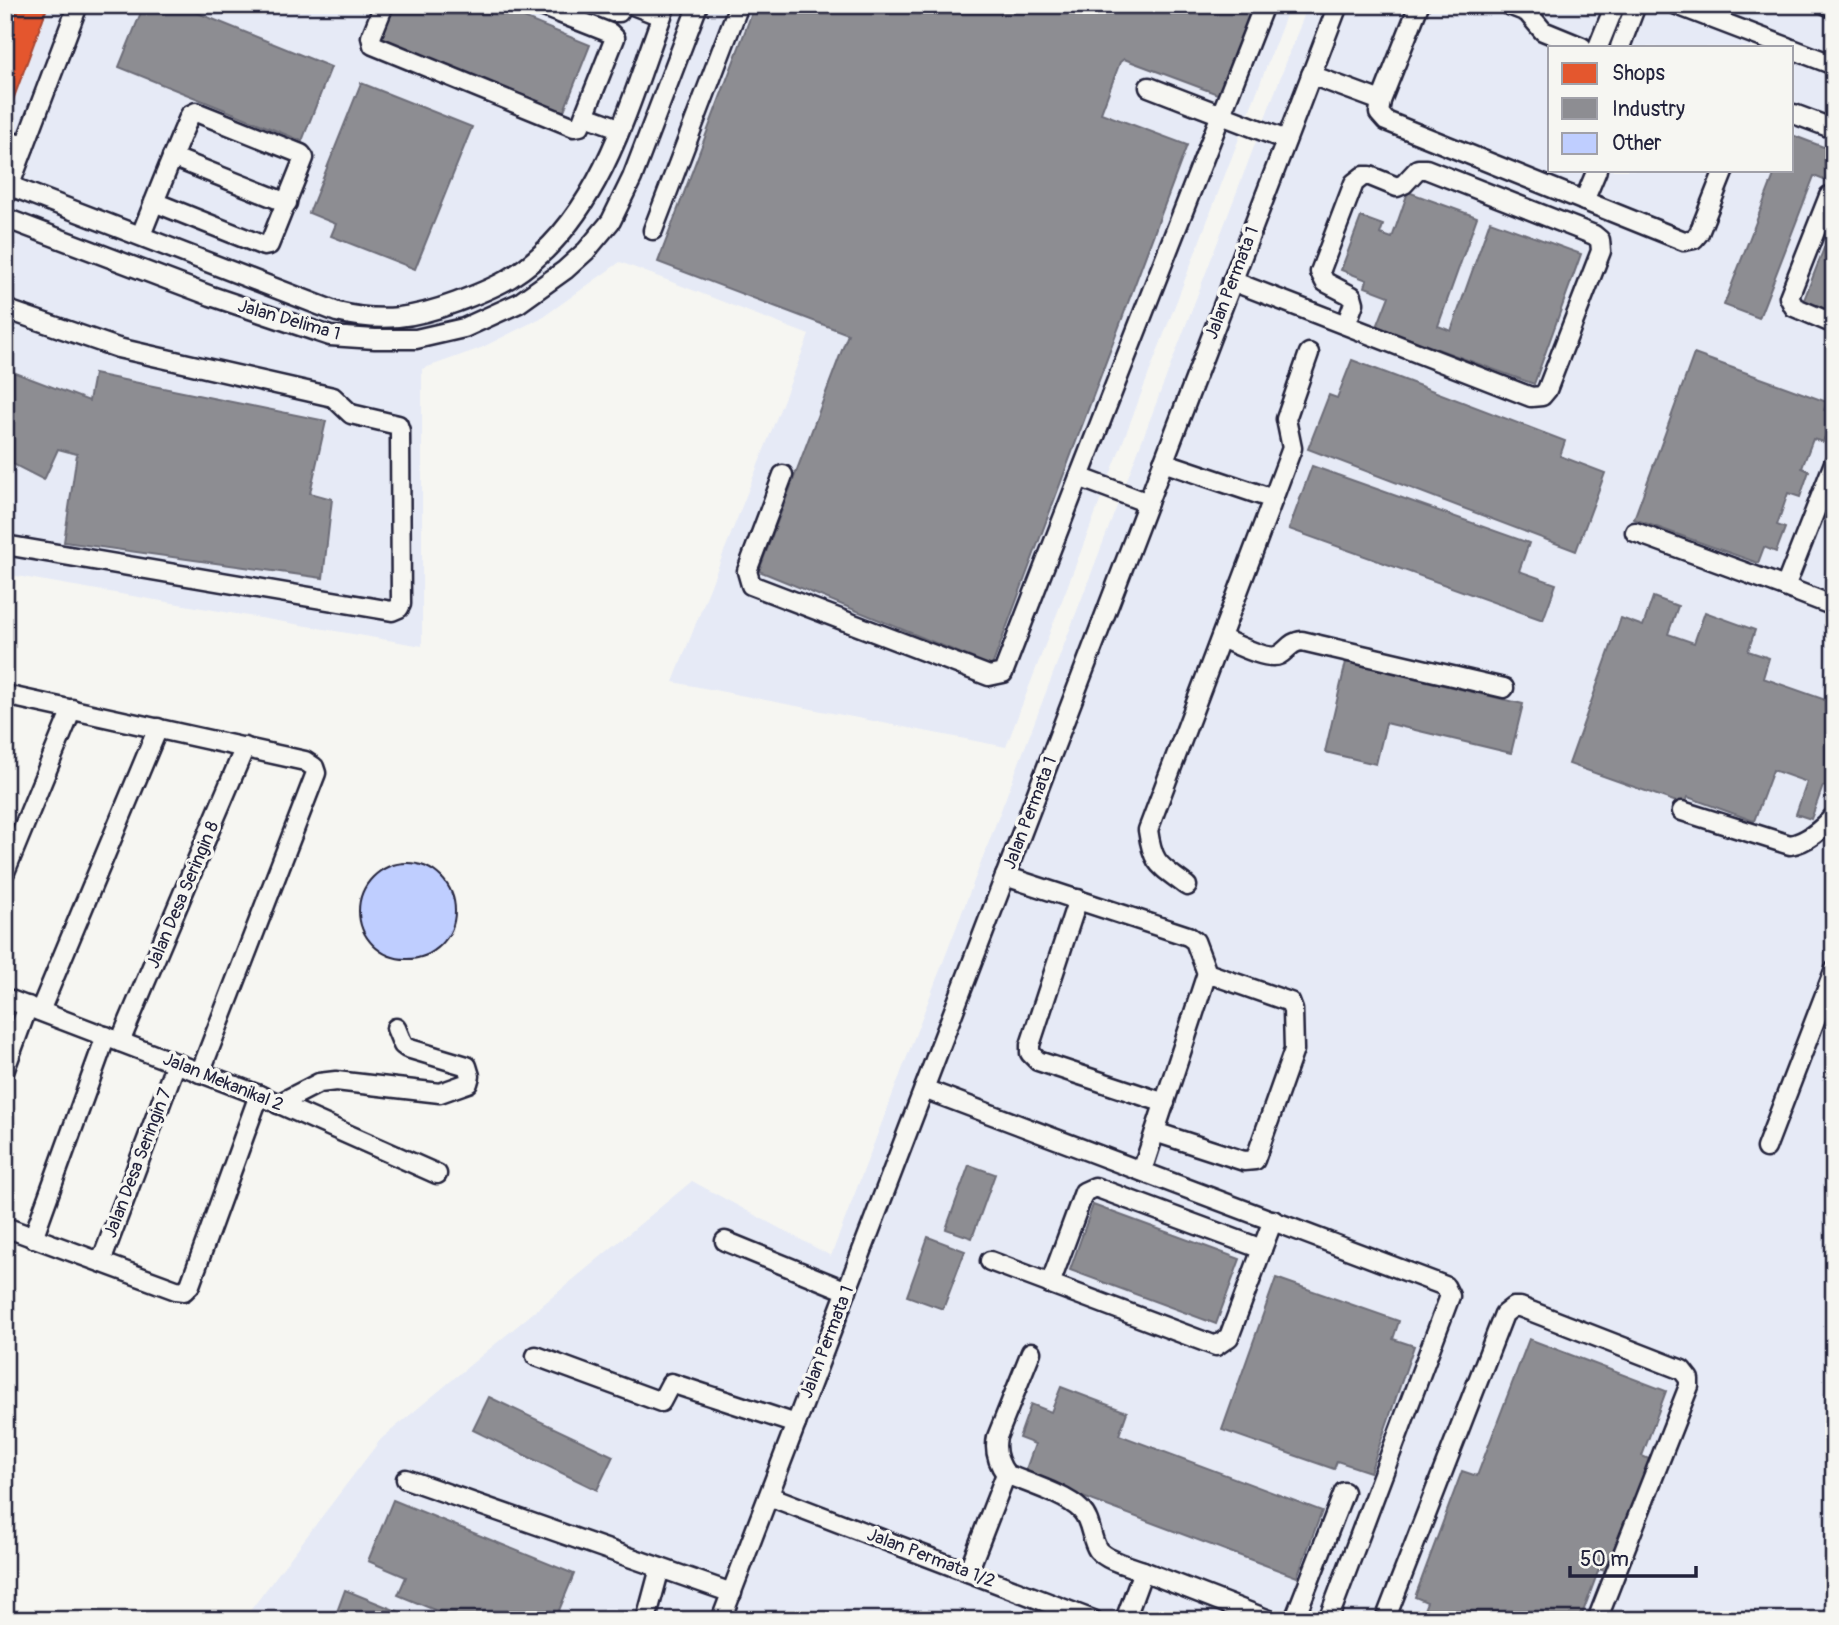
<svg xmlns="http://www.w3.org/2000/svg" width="1839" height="1625" font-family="Pangolin,sans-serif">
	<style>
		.built { fill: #e6eaf6; fill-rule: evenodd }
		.shops { fill: #e4572e; stroke: #aa4732; stroke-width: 2 }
		.industry { fill: #8d8d92; stroke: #6d6d78; stroke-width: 2 }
		.building { fill: #bfceff; stroke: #22223b; stroke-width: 2 }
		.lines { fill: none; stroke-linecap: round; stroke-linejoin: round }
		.minor-casing { stroke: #22223b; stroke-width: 23 }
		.minor { stroke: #f6f6f2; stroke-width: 18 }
		.labels { text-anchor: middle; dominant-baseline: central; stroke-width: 7; stroke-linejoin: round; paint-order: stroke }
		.street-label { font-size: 18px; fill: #22223b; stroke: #f6f6f2 }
	</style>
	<rect width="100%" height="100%" fill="#f6f6f2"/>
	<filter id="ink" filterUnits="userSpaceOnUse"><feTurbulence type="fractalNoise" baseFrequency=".0143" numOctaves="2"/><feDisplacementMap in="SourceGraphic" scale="14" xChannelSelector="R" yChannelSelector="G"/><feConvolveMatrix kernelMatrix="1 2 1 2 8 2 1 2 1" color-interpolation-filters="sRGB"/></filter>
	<g filter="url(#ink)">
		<g class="built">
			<polygon points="5,5 1290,5 1006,747 673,682 809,335 620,262 543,317 481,348 422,369 422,646 5,574"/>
			<path d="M1308,5H1834V1620H243L381,1439L692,1181L831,1256ZM1550,47H1792V170H1550Z"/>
		</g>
		<polygon class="shops" points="5,5 48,5 9,111 5,112"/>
		<g class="industry">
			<polygon points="144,5 178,5 331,67 302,141 119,67"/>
			<polygon points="394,5 492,5 590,45 563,113 380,40"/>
			<polygon points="755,5 1254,5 1220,95 1124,59 1120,62 1101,113 1187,145 992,666 759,571 848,334 658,262"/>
			<polygon points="361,83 472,127 415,269 331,236 336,224 309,213"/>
			<polygon points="1792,135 1834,151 1834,184 1814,176 1759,318 1724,305 1776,170 1792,170"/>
			<polygon points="1408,192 1477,217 1438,326 1451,331 1490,221 1581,254 1534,384 1377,327 1389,296 1365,287 1367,280 1341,270 1361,217 1383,225 1380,234 1392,238"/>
			<polygon points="1834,222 1834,312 1804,300"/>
			<polygon points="1694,354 1827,402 1824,410 1833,413 1823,442 1813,439 1802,468 1809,471 1800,497 1788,493 1777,525 1785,528 1776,552 1764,547 1758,563 1634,519"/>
			<polygon points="1352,360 1565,441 1560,456 1605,473 1576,551 1308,449 1329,395 1337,398"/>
			<polygon points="5,369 89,401 94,374 326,421 310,493 332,499 323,578 64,542 77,454 58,449 44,480 5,460"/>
			<polygon points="1312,466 1529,543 1519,571 1556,584 1543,620 1289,529"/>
			<polygon points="1653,597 1678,606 1668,634 1694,643 1705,612 1755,630 1748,651 1769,658 1763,678 1834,703 1834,789 1823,786 1811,819 1796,814 1807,782 1773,770 1754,821 1688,797 1685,805 1569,764 1621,618 1643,626"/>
			<polygon points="1346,662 1523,704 1511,753 1386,723 1376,764 1325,752"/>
			<polygon points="969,1165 995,1174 972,1238 946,1229"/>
			<polygon points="1093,1205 1240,1259 1216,1324 1070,1270"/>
			<polygon points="928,1237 965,1251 943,1309 907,1296"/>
			<polygon points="1276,1278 1399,1321 1393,1339 1414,1346 1370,1472 1337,1461 1334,1469 1222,1430"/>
			<polygon points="1529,1339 1666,1391 1642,1456 1651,1460 1608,1572 1599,1569 1580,1620 1420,1620 1427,1602 1415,1597 1462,1471 1477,1476"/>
			<polygon points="1061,1387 1127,1412 1119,1435 1322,1511 1297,1577 1024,1475 1035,1444 1019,1438 1031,1404 1051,1412"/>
			<polygon points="489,1397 613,1456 597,1490 473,1430"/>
			<polygon points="393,1500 574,1574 555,1620 459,1620 398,1595 406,1577 368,1561"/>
			<polygon points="345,1590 419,1620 334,1620"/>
		</g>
		<circle class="building" cx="407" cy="911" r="48"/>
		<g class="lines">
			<defs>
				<g id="minor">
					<polyline points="384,5 371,37 373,45 574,127 580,126 615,38 610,33 539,5"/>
					<polyline points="595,5 613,12 619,12 623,5"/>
					<polyline points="633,5 661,16"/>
					<polyline points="1419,5 1381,101 1379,113 1386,121 1684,241 1694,239 1699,233 1724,170"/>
					<polyline points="1509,5 1527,12 1543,31 1582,47"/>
					<polyline points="1677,5 1787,47"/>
					<polyline points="1827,5 1834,8"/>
					<polyline points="1598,47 1615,5"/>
					<polyline points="1620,47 1636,5"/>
					<polyline points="1792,49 1834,65"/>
					<polyline points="1311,75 1381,101"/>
					<polyline points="1149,87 1286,140"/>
					<polyline points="1794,114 1834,129"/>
					<polyline points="586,116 619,128"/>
					<polyline points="5,139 24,147"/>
					<polyline points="172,157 287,203"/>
					<path d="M5,184L337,312C382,323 414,318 457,302C475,295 494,288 510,278C603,220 629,101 666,5"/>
					<polyline points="6,195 78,5"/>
					<polyline points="1829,196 1789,297 1794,307 1834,324"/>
					<polyline points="1584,201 1597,170"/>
					<polyline points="5,218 211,296 330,336 375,339 416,339 464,328 519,303 565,270 586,251 611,221 632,178 698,5"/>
					<polyline points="653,230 739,5"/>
					<path d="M141,235C157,195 173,154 190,115L196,112L301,154L304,158L269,245L264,246L154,202"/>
					<polyline points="1232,281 1531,397 1542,396 1547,390 1601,251 1600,240 1594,235 1426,169 1418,169 1404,184 1397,187 1370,176 1363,176 1354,183 1320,272 1325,282 1352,296 1354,303 1346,325"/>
					<polyline points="5,309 118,348 333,397 351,414 398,425 400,431 401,604 399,608 392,611 5,545"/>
					<path d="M1163,462L1273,499L1148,830C1153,866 1160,865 1187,886"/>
					<polyline points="1834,463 1785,587 1834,606"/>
					<polyline points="783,475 747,571 751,585 989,676 1003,673 1079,477 1148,503"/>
					<polyline points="1079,477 1264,5"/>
					<polyline points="1273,499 1292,448 1286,419 1309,353"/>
					<polyline points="1635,532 1785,587"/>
					<path d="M1221,638C1233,643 1268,661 1279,655C1288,650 1290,642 1302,641L1504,688"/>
					<polyline points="5,695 305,761 314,767 316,773 200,1073"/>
					<path d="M1682,811L1790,845C1808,842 1822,829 1834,816"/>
					<polyline points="5,872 72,709"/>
					<polyline points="1005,876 1188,936 1195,941 1207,973 1290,1002 1293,1010 1294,1050 1255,1160 1244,1161 1155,1132"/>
					<polyline points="1078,899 1030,1045 1030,1053 1038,1061 1165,1103"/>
					<polyline points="5,998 259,1095 437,1174"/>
					<polyline points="40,1011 158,728"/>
					<polyline points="120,1042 245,747"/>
					<polyline points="5,1069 28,1006"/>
					<polyline points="924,1089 1445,1286 1450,1296 1328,1620"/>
					<polyline points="278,1104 319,1083 336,1081 440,1093 468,1083 470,1076 467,1066 407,1048 403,1045 396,1028"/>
					<polyline points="1766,1148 1834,971"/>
					<polyline points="1142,1171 1207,973"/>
					<polyline points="5,1227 176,1290 184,1291 190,1285 259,1095"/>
					<polyline points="33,1238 106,1036"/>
					<polyline points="725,1241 847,1291"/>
					<polyline points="990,1261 1216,1346 1229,1337 1273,1220"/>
					<polyline points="101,1262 176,1063"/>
					<polyline points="1050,1284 1084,1192 1095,1187 1262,1249"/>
					<polyline points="536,1356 661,1402 671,1383 796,1424"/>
					<path d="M1006,1474C998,1463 994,1451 997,1437L1031,1352"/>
					<polyline points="406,1479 732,1593"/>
					<polyline points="769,1496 1093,1620"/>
					<path d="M968,1572L1006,1474C1027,1483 1065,1494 1081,1510C1092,1521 1090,1538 1098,1550C1107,1561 1130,1566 1143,1571"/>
					<polyline points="646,1620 660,1568"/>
					<polyline points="721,1620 1338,5"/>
					<polyline points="1125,1620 1143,1571 1269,1620"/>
					<polyline points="1294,1620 1344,1492"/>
					<polyline points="1385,1620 1504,1314 1513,1307 1520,1307 1682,1370 1689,1379 1689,1386 1597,1620"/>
				</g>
			</defs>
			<use href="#minor" class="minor-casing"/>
			<use href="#minor" class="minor"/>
		</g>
	</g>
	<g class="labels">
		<g class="street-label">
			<text transform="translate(1232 283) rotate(-69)">Jalan Permata 1</text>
			<text transform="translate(289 320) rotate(16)">Jalan Delima 1</text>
			<text transform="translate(1030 813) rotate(-69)">Jalan Permata 1</text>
			<text transform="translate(183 895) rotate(-67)">Jalan Desa Seringin 8</text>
			<text transform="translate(223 1082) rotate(22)">Jalan Mekanikal 2</text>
			<text transform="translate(138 1163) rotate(-69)">Jalan Desa Seringin 7</text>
			<text transform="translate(827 1342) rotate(-69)">Jalan Permata 1</text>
			<text transform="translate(931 1558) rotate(21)">Jalan Permata 1/2</text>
		</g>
	</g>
	<rect width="1839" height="1625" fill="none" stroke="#f6f6f2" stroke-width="28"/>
	<rect x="14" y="14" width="1811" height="1597" fill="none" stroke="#22223b" stroke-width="2.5" filter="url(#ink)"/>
	<rect x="1548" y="46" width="245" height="126" fill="#f6f6f2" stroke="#a1a1a9" stroke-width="2"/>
	<rect x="1562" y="63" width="35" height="21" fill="#e4572e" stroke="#a1a1a9" stroke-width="2"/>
	<text x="1612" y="80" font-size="21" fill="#22223b">Shops</text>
	<rect x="1562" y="98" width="35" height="21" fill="#8d8d92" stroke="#a1a1a9" stroke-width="2"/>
	<text x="1612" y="116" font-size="21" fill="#22223b">Industry</text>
	<rect x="1562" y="133" width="35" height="21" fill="#bfceff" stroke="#a1a1a9" stroke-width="2"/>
	<text x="1612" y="150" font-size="21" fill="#22223b">Other</text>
	<path d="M1570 1566v10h126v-10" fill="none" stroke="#22223b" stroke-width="3.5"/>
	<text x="1580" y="1566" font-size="21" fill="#22223b" stroke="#f6f6f2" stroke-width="5" paint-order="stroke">50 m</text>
</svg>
